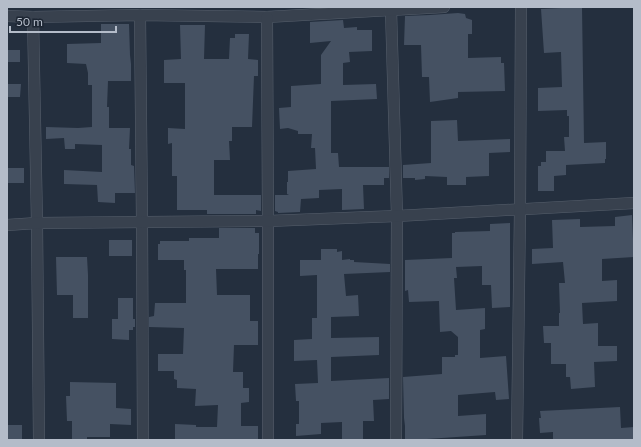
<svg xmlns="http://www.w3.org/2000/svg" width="641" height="447" font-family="Lato,sans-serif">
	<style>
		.building { fill: #455162 }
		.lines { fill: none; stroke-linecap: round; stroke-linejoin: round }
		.minor-casing { stroke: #565f6c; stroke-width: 12 }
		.minor { stroke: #38414e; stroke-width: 11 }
	</style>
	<rect width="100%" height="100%" fill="#242f3e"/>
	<g class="building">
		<polygon points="582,7 584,143 606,142 606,159 605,159 605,163 566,165 566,175 554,176 554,191 538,191 538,166 541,166 541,162 546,162 546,151 565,151 564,137 569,137 569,116 567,116 567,110 538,111 538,88 562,87 561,52 544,53 541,9"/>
		<polygon points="458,13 465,14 466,18 472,20 472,34 468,34 468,58 501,57 501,63 504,63 505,91 458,92 458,98 430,102 429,77 422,77 421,45 404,45 405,16 430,15"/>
		<polygon points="343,20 344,28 357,27 357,30 372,30 372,51 349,52 350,62 343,63 343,85 376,84 377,99 331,101 331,153 338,153 339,167 389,167 389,178 384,178 384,185 363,185 364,209 342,210 342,189 319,190 319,198 301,199 300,212 278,213 278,212 275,211 275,195 289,195 287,194 287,182 288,182 288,171 316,169 315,148 311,148 312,134 298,134 298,131 288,128 280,129 279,108 291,107 291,86 321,84 321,55 331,41 310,43 310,22"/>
		<polygon points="101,24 129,24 130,55 131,64 131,81 108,81 107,107 109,107 109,128 130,128 129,149 131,149 131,165 134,166 135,193 115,193 115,203 98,202 97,185 64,184 64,170 102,172 102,145 75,144 75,149 65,149 64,138 46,139 46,127 78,128 92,127 92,85 88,85 88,73 86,64 67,63 67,44 101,43"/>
		<polygon points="180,25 205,25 204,59 229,59 230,38 235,38 235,34 249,34 248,59 258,60 258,76 254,76 252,127 232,127 232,141 229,141 230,160 214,160 214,195 261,195 261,211 256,210 256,214 207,214 207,210 177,210 177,176 172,176 172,143 168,144 168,128 185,129 185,83 164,83 164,60 181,59"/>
		<rect x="7" y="50" width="13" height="12"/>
		<polygon points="7,84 21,84 20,97 7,97"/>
		<polygon points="457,120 458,141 510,139 510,152 489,153 489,176 466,177 466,185 447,185 447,177 425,176 425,179 415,180 415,178 403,178 403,165 431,163 431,121"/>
		<rect x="7" y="168" width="17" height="15"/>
		<polygon points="632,215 633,239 634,239 634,257 602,259 602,281 617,280 617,301 582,303 583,324 598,323 598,346 617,346 617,361 594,362 595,387 571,389 570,377 566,377 566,364 551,364 551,343 544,343 543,326 559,326 559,313 560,313 559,283 565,283 563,262 532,264 532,249 553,248 552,220 580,219 580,227 615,226 615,217"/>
		<polygon points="510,223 510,307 492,308 491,285 482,285 482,266 456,267 457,278 454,278 456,310 485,308 485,329 480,330 480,358 506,356 509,399 496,400 495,392 458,395 458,416 486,414 486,435 427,439 427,440 405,440 405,426 404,418 403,377 442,374 442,357 455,357 455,355 458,355 458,337 451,331 440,332 439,301 409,302 408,290 405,291 405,260 452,258 452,233 455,233 455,232 490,231 490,224"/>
		<polygon points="219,228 255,228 255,233 259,233 259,254 258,254 258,269 216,269 217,295 250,295 250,321 258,321 258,345 234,345 233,372 243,372 243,388 249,388 249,402 241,403 241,426 258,426 258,440 175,440 175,424 196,425 196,427 217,427 218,405 195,406 196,389 177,388 177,380 174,379 174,371 158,371 158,354 183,354 184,328 149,327 149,317 154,316 155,303 186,303 186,270 184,270 184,260 158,260 158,244 160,244 160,241 189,241 189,238 219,238"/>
		<rect x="109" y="240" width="23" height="16"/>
		<polygon points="321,249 337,249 337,252 342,251 342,260 350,259 350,260 354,260 354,262 390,264 390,272 344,274 346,296 358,295 359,316 331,317 331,338 379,337 379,355 331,357 331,381 389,378 389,399 373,400 374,421 363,421 363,440 342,440 342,422 321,423 321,434 296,436 296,424 299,424 299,401 296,401 295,384 318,383 317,360 294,361 294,340 312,339 312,318 317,318 317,275 300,276 300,260 321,260"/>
		<polygon points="56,257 87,257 88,275 88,318 73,318 73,295 57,295"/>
		<polygon points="118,298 133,298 133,319 135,319 135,327 133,327 133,330 129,330 129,340 112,339 112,319 118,319"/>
		<polygon points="70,382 116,383 116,408 131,409 131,425 110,424 110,437 87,437 87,440 72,440 72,421 67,421 66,396 70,396"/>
		<polygon points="620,407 621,428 634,427 634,439 622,439 622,440 553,440 553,432 540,433 539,418 541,418 540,411"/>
		<rect x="7" y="425" width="15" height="15"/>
	</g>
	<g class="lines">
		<defs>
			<g id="minor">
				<polyline points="391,10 397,216 396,440"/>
				<polyline points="140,15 142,222 143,440"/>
				<polyline points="7,16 33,17 140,15 267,17 444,7"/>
				<polyline points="33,17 37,223 39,440"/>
				<polyline points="267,17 268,221 268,440"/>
				<polyline points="7,225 37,223 268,221 397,216 634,203"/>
				<polyline points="517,440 520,210 521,7"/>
			</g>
		</defs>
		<use href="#minor" class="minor-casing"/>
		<use href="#minor" class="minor"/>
	</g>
	<rect width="641" height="447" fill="none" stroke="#b4bcc9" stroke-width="16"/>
	<path d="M10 26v6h106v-6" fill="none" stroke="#b4bcc9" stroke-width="2"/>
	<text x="16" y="26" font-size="12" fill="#b4bcc9" stroke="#1d2633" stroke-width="3" paint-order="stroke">50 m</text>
</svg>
